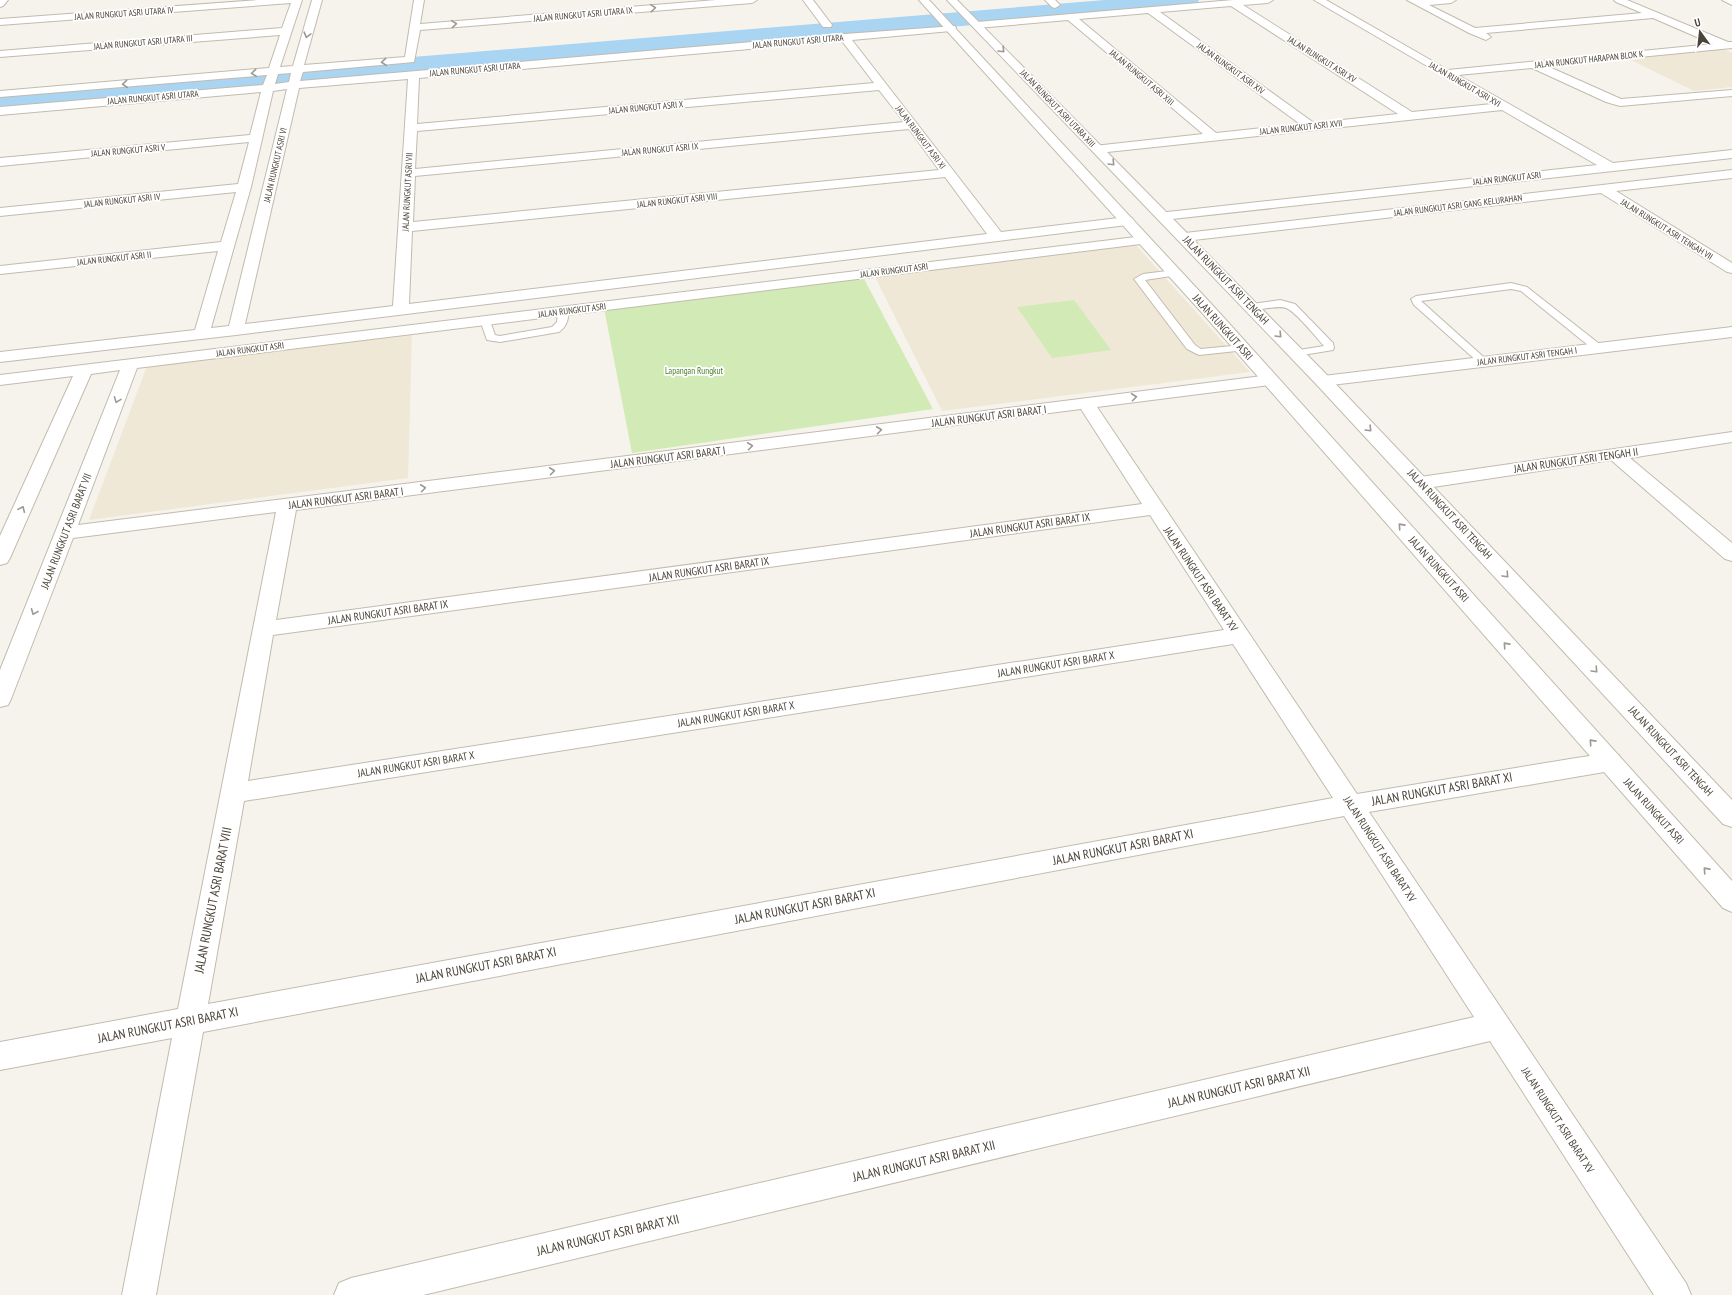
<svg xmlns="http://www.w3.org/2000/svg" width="1732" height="1295" font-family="'PT Sans Narrow',sans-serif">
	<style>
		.education { fill: #efe8d6 }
		.green { fill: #d2eab5 }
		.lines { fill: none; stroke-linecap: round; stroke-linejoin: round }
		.river { fill: #a9d4f2; fill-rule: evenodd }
		.service-casing { stroke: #c2bbae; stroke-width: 2 }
		.minor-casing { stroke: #c2bbae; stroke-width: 2 }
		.tertiary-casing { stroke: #c2bbae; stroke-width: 2 }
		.service { fill: #fff; fill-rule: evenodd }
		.minor { fill: #fff; fill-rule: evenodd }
		.tertiary { fill: #fff; fill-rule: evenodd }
		.oneway { stroke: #9c9892 }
		.labels { text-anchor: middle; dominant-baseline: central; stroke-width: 3.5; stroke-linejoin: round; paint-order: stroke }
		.far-street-label { font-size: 9px; fill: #4b4439; stroke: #fff }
		.far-park-label { font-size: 9px; fill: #4a7f2a; stroke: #fff }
		.street-label { font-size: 11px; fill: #4b4439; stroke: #fff }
		.near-street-label { font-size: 13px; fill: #4b4439; stroke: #fff }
	</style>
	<rect width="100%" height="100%" fill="#f6f3ec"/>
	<g class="education">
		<polygon points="1723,49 1732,53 1732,87 1694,91 1627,58"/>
		<polygon points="1135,244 1250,372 942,411 874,275"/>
		<polygon points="412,332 408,478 89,520 147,366"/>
	</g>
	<g class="green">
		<polygon points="863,277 933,409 632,453 604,308"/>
		<polygon points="1074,300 1111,350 1052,358 1017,307"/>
	</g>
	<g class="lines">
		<polygon class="river" points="1105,0 1199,0 1196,5 1188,7 0,107 0,91"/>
		<defs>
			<g id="service">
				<polygon points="1175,270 1178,271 1180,273 1178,275 1145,280 1195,345 1201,349 1242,345 1246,346 1247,348 1246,350 1199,355 1187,349 1134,279 1143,274"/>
				<polygon points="1511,283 1527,287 1602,346 1603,348 1602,350 1594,350 1521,291 1511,289 1421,301 1488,361 1487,363 1479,363 1414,305 1411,299 1416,296"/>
				<path d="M1280,300L1295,304L1333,343L1334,348L1333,350L1297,356L1293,355L1292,353L1293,351L1324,346C1317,338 1294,310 1286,308C1276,304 1253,314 1247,307L1252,304Z"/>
				<path d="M563,308L568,311C569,320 566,327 559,332L500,342L487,340L480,320L485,317L489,318L495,335L500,336L552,327L557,322L558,311Z"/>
			</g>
			<g id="minor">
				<polygon points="0,0 8,0 3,6 0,7"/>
				<path d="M258,0H302L280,67L293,66L312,0H322L304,65L405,57L414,0H424L420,24L716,0H757L752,3L420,30L414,62L303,72L300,81L845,34L955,26L956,28L955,30L951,31L852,40L1001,232L1127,217L1132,218L1134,221L1132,224L1127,225L236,335L0,362V352L195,330L218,251L0,274V266L221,242L236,192L0,216V208L238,184L249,142L0,166V158L250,135L261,92L0,115V107L263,85L267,75L0,97V91L269,68L280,35L0,57V51L282,28L291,3L0,25V19ZM842,41L874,83L417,124L419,78ZM291,73L289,82L275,84L278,74ZM408,79L393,306L245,324L299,88ZM287,89L229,326L211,328L251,187L273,91ZM879,90L904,122L415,169L417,131ZM909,129L939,170L413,222L415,176ZM945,177L987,234L409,304L412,231Z"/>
				<polygon points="803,0 813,0 832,25 831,27 823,27"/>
				<polygon points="1045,0 1055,0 1060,5 1055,8 1052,7"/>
				<path d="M1233,0H1273L1268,3L1243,5L1412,112L1492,104L1314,0H1326L1448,70L1713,44L1653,18L1486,33L1491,37L1486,40L1469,33L1407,0H1456L1451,3L1429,5L1475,28L1642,13L1616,2L1614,0H1627L1728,42H1732V48L1547,66L1621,99L1732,90V96L1620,106L1606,102L1532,68L1458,75L1613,163L1732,150V158L1163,220L1158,219L1156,216L1158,213L1597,165L1502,110L1098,153L1094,152L1092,149L1094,146L1203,134L1068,20L977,28L972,25L977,22ZM1231,6L1398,114L1314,123L1160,12ZM1148,13L1300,124L1216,133L1079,19Z"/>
				<polygon points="1722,0 1732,0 1732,5"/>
				<polygon points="1732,170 1732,178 1616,191 1732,263 1732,273 1727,272 1601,193 1185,241 1180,240 1178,237 1180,234 1185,233"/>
				<path d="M1144,236L1149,237L1151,240L1149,243L137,368L78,525L1270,375L1276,376L1278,380L1276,384L1270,385L1097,407L1357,794L1576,758L1610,753L1619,755L1622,762L1619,769L1610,771L1369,812L1686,1283L1691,1295H1654L1490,1041L423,1295H334L339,1283L351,1278L1474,1017L1344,816L203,1032L156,1295H122L172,1038L0,1070V1042L178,1009L276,512L73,538L11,699L8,705L0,707V670L120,370L91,374L10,558L7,563L0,565V536L73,376L0,385V375ZM1081,409L1142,504L276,620L296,510ZM1150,515L1224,630L248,781L273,635ZM1233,644L1333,798L208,1004L244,801Z"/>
				<polygon points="1732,327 1732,337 1323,386 1317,385 1315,381 1317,377 1323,376"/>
				<polygon points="1732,432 1732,442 1630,458 1732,543 1732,561 1725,559 1611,460 1420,489 1413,487 1411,483 1413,479 1420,477"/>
			</g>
			<g id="tertiary">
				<polygon points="919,0 929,0 1216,309 1732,881 1732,912 1723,908 1204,315"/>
				<polygon points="947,0 957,0 1329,377 1732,800 1732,827 1723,824 1317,385"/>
			</g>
		</defs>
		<use href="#service" class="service-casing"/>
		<use href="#minor" class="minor-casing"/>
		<use href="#tertiary" class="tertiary-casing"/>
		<use href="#service" class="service"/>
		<use href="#minor" class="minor"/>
		<use href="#tertiary" class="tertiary"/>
	</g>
	<defs><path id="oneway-chevron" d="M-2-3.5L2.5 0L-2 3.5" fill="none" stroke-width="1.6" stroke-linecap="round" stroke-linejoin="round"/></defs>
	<g class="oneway">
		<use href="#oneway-chevron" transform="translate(653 8) rotate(-5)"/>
		<use href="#oneway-chevron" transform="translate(454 24) rotate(-5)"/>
		<use href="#oneway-chevron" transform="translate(307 35) rotate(105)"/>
		<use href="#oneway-chevron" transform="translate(1002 50) rotate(46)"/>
		<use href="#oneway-chevron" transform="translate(384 62) rotate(175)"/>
		<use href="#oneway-chevron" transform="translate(254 73) rotate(175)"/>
		<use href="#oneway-chevron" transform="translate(125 84) rotate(175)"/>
		<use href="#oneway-chevron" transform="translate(1112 163) rotate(46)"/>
		<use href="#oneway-chevron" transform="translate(1279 335) rotate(46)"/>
		<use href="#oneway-chevron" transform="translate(1134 397) rotate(-7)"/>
		<use href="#oneway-chevron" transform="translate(117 400) rotate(111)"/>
		<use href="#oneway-chevron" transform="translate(1369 429) rotate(46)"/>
		<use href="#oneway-chevron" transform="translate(879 430) rotate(-7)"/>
		<use href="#oneway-chevron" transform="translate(750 446) rotate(-7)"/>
		<use href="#oneway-chevron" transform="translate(552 471) rotate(-7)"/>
		<use href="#oneway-chevron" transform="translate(423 488) rotate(-7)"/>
		<use href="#oneway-chevron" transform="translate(22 509) rotate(-66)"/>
		<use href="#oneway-chevron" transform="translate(1401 526) rotate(-132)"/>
		<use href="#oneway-chevron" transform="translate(1506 575) rotate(47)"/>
		<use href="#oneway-chevron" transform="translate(34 612) rotate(112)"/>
		<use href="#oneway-chevron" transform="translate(1506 645) rotate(-132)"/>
		<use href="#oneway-chevron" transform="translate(1595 670) rotate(47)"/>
		<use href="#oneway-chevron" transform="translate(1592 742) rotate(-132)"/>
		<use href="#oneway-chevron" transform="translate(1706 870) rotate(-132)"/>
	</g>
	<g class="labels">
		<g class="far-street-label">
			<text transform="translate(124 13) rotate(-4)">JALAN RUNGKUT ASRI UTARA IV</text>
			<text transform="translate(583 14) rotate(-5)">JALAN RUNGKUT ASRI UTARA IX</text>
			<text transform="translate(798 41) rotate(-5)">JALAN RUNGKUT ASRI UTARA</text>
			<text transform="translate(143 42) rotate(-5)">JALAN RUNGKUT ASRI UTARA III</text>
			<text transform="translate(1322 59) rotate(32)">JALAN RUNGKUT ASRI XV</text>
			<text transform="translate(1589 59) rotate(-6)">JALAN RUNGKUT HARAPAN BLOK K</text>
			<text transform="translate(1231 68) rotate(36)">JALAN RUNGKUT ASRI XIV</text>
			<text transform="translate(475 69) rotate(-5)">JALAN RUNGKUT ASRI UTARA</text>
			<text transform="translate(1142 77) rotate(40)">JALAN RUNGKUT ASRI XIII</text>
			<text transform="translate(1465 84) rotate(30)">JALAN RUNGKUT ASRI XVI</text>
			<text transform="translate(153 97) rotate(-5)">JALAN RUNGKUT ASRI UTARA</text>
			<text transform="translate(646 107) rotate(-5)">JALAN RUNGKUT ASRI X</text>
			<text transform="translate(1058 108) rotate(46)">JALAN RUNGKUT ASRI UTARA XIII</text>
			<text transform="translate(1301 127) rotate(-6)">JALAN RUNGKUT ASRI XVII</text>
			<text transform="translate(921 137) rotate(53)">JALAN RUNGKUT ASRI XI</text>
			<text transform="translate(660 149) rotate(-5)">JALAN RUNGKUT ASRI IX</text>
			<text transform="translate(128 150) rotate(-5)">JALAN RUNGKUT ASRI V</text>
			<text transform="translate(275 165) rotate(-77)">JALAN RUNGKUT ASRI VI</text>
			<text transform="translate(1507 178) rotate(-6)">JALAN RUNGKUT ASRI</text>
			<text transform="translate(407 192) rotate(-87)">JALAN RUNGKUT ASRI VII</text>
			<text transform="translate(122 200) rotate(-6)">JALAN RUNGKUT ASRI IV</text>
			<text transform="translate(677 200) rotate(-6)">JALAN RUNGKUT ASRI VIII</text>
			<text transform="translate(1458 205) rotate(-7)">JALAN RUNGKUT ASRI GANG KELURAHAN</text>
			<text transform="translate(1667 229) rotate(32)">JALAN RUNGKUT ASRI TENGAH VII</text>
			<text transform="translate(114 258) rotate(-6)">JALAN RUNGKUT ASRI II</text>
			<text transform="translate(894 270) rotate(-7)">JALAN RUNGKUT ASRI</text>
			<text transform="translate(572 310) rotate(-7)">JALAN RUNGKUT ASRI</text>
			<text transform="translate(250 349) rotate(-7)">JALAN RUNGKUT ASRI</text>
			<text transform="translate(1527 356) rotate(-7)">JALAN RUNGKUT ASRI TENGAH I</text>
		</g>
		<g class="far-park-label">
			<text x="694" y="370">Lapangan Rungkut</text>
		</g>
		<g class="street-label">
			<text transform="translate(1226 280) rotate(46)">JALAN RUNGKUT ASRI TENGAH</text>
			<text transform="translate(1223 327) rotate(48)">JALAN RUNGKUT ASRI</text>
			<text transform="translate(989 416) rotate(-7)">JALAN RUNGKUT ASRI BARAT I</text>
			<text transform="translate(668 457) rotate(-7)">JALAN RUNGKUT ASRI BARAT I</text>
			<text transform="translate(1576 460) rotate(-8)">JALAN RUNGKUT ASRI TENGAH II</text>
			<text transform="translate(346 498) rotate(-7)">JALAN RUNGKUT ASRI BARAT I</text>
			<text transform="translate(1450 514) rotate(47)">JALAN RUNGKUT ASRI TENGAH</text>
			<text transform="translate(1030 525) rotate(-8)">JALAN RUNGKUT ASRI BARAT IX</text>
			<text transform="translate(66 531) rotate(-69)">JALAN RUNGKUT ASRI BARAT VII</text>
			<text transform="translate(709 569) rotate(-8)">JALAN RUNGKUT ASRI BARAT IX</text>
			<text transform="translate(1439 569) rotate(48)">JALAN RUNGKUT ASRI</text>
			<text transform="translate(1201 579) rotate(56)">JALAN RUNGKUT ASRI BARAT XV</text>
			<text transform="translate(388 612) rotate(-8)">JALAN RUNGKUT ASRI BARAT IX</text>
			<text transform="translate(1056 664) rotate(-9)">JALAN RUNGKUT ASRI BARAT X</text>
			<text transform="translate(736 714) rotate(-9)">JALAN RUNGKUT ASRI BARAT X</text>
			<text transform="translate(1671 751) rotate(47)">JALAN RUNGKUT ASRI TENGAH</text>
			<text transform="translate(416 764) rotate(-9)">JALAN RUNGKUT ASRI BARAT X</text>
			<text transform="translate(1654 811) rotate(48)">JALAN RUNGKUT ASRI</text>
			<text transform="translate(1380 849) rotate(57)">JALAN RUNGKUT ASRI BARAT XV</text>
			<text transform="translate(1558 1120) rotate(57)">JALAN RUNGKUT ASRI BARAT XV</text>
		</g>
		<g class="near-street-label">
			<text transform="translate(1442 789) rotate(-10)">JALAN RUNGKUT ASRI BARAT XI</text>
			<text transform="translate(1123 847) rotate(-11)">JALAN RUNGKUT ASRI BARAT XI</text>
			<text transform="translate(213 900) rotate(-79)">JALAN RUNGKUT ASRI BARAT VIII</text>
			<text transform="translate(805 906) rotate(-11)">JALAN RUNGKUT ASRI BARAT XI</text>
			<text transform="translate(486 965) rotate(-11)">JALAN RUNGKUT ASRI BARAT XI</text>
			<text transform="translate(168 1025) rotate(-11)">JALAN RUNGKUT ASRI BARAT XI</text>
			<text transform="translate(1239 1087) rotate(-13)">JALAN RUNGKUT ASRI BARAT XII</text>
			<text transform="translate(924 1161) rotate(-13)">JALAN RUNGKUT ASRI BARAT XII</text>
			<text transform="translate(608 1235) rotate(-13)">JALAN RUNGKUT ASRI BARAT XII</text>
		</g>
	</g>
	<g transform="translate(1700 32) rotate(345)" stroke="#ffffff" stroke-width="3" paint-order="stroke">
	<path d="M0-3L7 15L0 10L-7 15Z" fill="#4b4439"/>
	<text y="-6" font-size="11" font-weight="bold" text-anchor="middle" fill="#4b4439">U</text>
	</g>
</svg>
